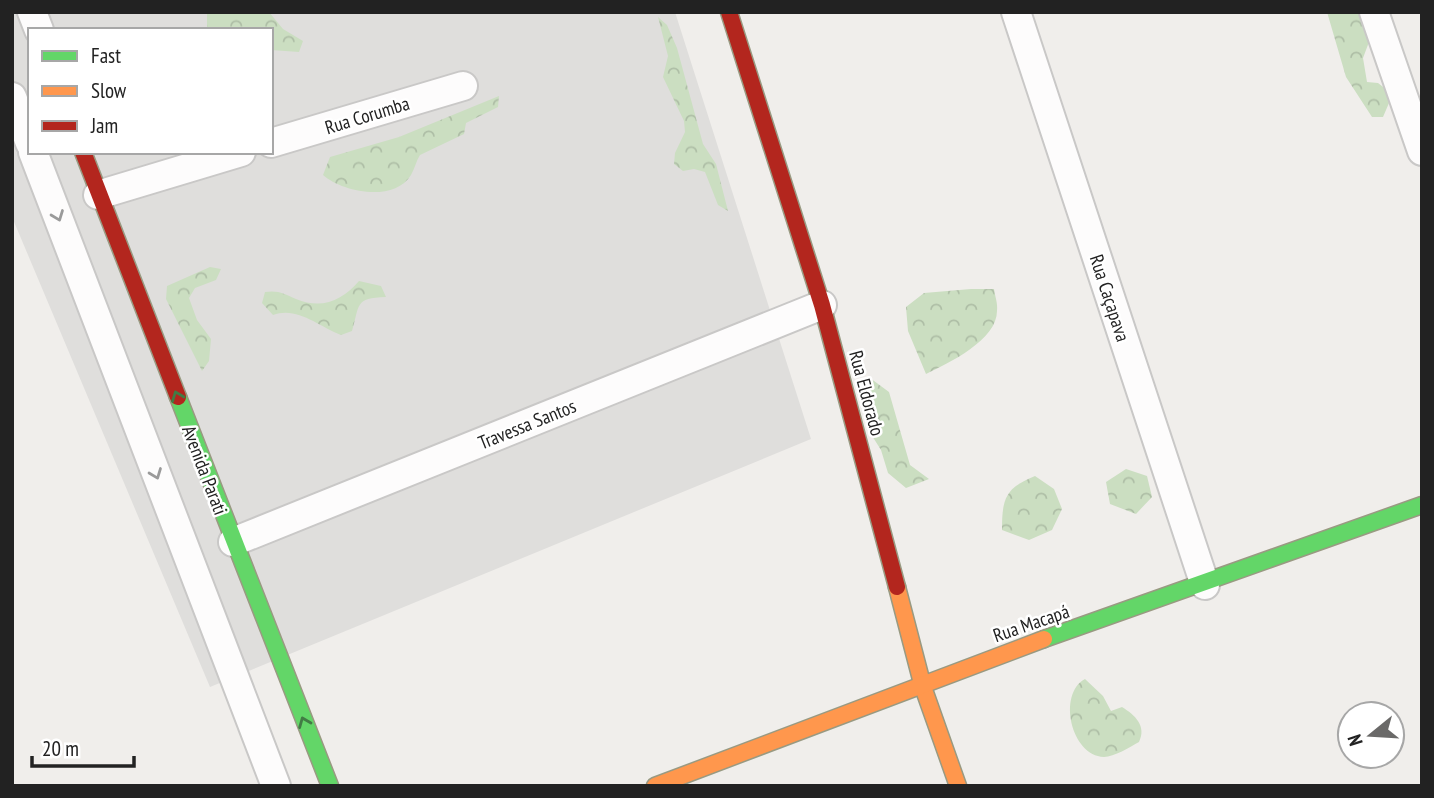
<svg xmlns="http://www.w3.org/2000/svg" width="1434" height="798" font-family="'PT Sans Narrow',sans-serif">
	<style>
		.residential { fill: #dfdedc; fill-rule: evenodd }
		.forest { fill: url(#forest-crowns) }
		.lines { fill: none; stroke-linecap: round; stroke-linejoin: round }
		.street-casing { stroke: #c9c8c7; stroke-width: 32 }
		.fast-casing { stroke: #999a82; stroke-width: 19 }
		.slow-casing { stroke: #999a82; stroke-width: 19 }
		.jam-casing { stroke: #999a82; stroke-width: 19 }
		.street { stroke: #fdfcfc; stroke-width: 28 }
		.fast { stroke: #63d668; stroke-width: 16 }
		.slow { stroke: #ff974d; stroke-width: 16 }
		.jam { stroke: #b3261e; stroke-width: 16 }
		.oneway { stroke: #9a9a9a }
		.oneway2 { stroke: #427c45 }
		.labels { text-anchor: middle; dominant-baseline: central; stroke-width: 5; stroke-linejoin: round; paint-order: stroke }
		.street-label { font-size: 19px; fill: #222; stroke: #fff }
	</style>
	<defs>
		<pattern id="forest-crowns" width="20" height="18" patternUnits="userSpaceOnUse" patternTransform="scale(1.75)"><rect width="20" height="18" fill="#cbdec1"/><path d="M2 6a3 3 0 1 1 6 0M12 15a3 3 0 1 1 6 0" fill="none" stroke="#aebea6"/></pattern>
	</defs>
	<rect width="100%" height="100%" fill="#f0eeeb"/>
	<path class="residential" d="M12,12H675L811,439L210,687L12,217ZM30,30H271V152H30Z"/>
	<g class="forest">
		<polygon points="207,12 269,12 283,29 303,41 299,52 271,50 271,30 207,30"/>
		<polygon points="1327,12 1367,12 1369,42 1363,58 1367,82 1378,83 1387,90 1389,103 1383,117 1372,117 1346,77"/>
		<polygon points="658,17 667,25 677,48 703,144 716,164 728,211 718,205 705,172 694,169 683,171 674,164 675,153 685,132 684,121 663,77 668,56"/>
		<path d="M499,96L498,107L466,123L464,134L420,155C416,161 415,168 411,175C394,203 342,192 323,175L330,157L399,137Z"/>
		<polygon points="210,267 221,269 216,280 195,288 189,298 197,320 211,339 209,361 202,371 166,299 167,286"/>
		<path d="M359,281L381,286L386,297C354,298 360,305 352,331L341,335C318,326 297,306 273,315L262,303L265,292C279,290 284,294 296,299C322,310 343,300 359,281Z"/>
		<path d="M971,289H994C995,296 998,304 997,311C997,340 949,363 926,374L908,331L906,307L924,293Z"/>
		<polygon points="870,378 889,392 910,465 929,479 906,488 888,473 881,450 869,431 866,408"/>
		<polygon points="1126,469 1147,476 1152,497 1136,514 1110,504 1106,482"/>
		<path d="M1035,476L1054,489L1062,509L1052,530L1029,540L1002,530C1002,499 1005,488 1035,476Z"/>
		<path d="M1085,679L1103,696L1111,711L1122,707C1135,715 1147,726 1139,742C1130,747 1114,757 1104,757C1071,756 1057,694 1085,679Z"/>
	</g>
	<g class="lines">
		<defs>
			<g id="street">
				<polyline points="32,12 39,30"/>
				<polyline points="1016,12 1205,585"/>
				<polyline points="1374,12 1422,151"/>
				<polyline points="12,97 30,143"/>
				<polyline points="271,143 463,86"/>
				<polyline points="33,152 276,786"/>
				<polyline points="98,195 241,152"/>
				<polyline points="233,542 822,305"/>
			</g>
			<g id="fast">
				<polyline points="178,397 330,786"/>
				<polyline points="1044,639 1422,505"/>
			</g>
			<g id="slow">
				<polyline points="897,587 923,687 958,786"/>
				<polyline points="655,786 1044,639"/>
			</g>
			<g id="jam">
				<polyline points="729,12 822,305 897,587"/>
				<polyline points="83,152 178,397"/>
			</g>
		</defs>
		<use href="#street" class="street-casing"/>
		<use href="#fast" class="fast-casing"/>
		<use href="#slow" class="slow-casing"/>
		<use href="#jam" class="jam-casing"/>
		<use href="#street" class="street"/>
		<use href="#fast" class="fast"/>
		<use href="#slow" class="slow"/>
		<use href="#jam" class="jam"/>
	</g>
	<defs><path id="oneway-chevron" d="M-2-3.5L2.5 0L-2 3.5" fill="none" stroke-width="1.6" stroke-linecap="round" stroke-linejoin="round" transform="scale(1.75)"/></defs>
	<g class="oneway">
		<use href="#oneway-chevron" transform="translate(58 216) rotate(69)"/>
		<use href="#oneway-chevron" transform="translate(156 474) rotate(69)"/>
	</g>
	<g class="oneway2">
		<use href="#oneway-chevron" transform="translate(177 396) rotate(-111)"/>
		<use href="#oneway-chevron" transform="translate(304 722) rotate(-112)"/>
	</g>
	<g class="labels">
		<g class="street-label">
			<text transform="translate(367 115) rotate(-17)">Rua Corumba</text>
			<text transform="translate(1110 298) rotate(72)">Rua Caçapava</text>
			<text transform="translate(867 393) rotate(75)">Rua Eldorado</text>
			<text transform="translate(527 424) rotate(-22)">Travessa Santos</text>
			<text transform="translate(205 470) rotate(69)">Avenida Parati</text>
			<text transform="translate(1031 623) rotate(-19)">Rua Macapá</text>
		</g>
	</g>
	<rect width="1434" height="798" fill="none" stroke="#222222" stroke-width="28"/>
	<rect x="28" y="28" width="245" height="126" fill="#ffffff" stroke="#a7a7a7" stroke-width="2"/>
	<rect x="42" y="51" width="35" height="10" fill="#63d668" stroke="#a7a7a7" stroke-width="2"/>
	<text x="91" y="63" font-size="21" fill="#222222">Fast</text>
	<rect x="42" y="86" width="35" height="10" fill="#ff974d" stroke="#a7a7a7" stroke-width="2"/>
	<text x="91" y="98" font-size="21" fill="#222222">Slow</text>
	<rect x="42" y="121" width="35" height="10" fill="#b3261e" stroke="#a7a7a7" stroke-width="2"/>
	<text x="91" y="133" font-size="21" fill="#222222">Jam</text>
	<g transform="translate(1371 735) rotate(252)"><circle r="33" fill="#ffffff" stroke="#a7a7a7" stroke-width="2"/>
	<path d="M0-5L12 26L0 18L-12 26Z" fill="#6a6968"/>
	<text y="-10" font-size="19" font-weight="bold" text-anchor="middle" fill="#222222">N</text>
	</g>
	<path d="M32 756v10h102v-10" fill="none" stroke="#222222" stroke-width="3.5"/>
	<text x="42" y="756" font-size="21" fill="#222222" stroke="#ffffff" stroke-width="5" paint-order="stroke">20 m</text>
</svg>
